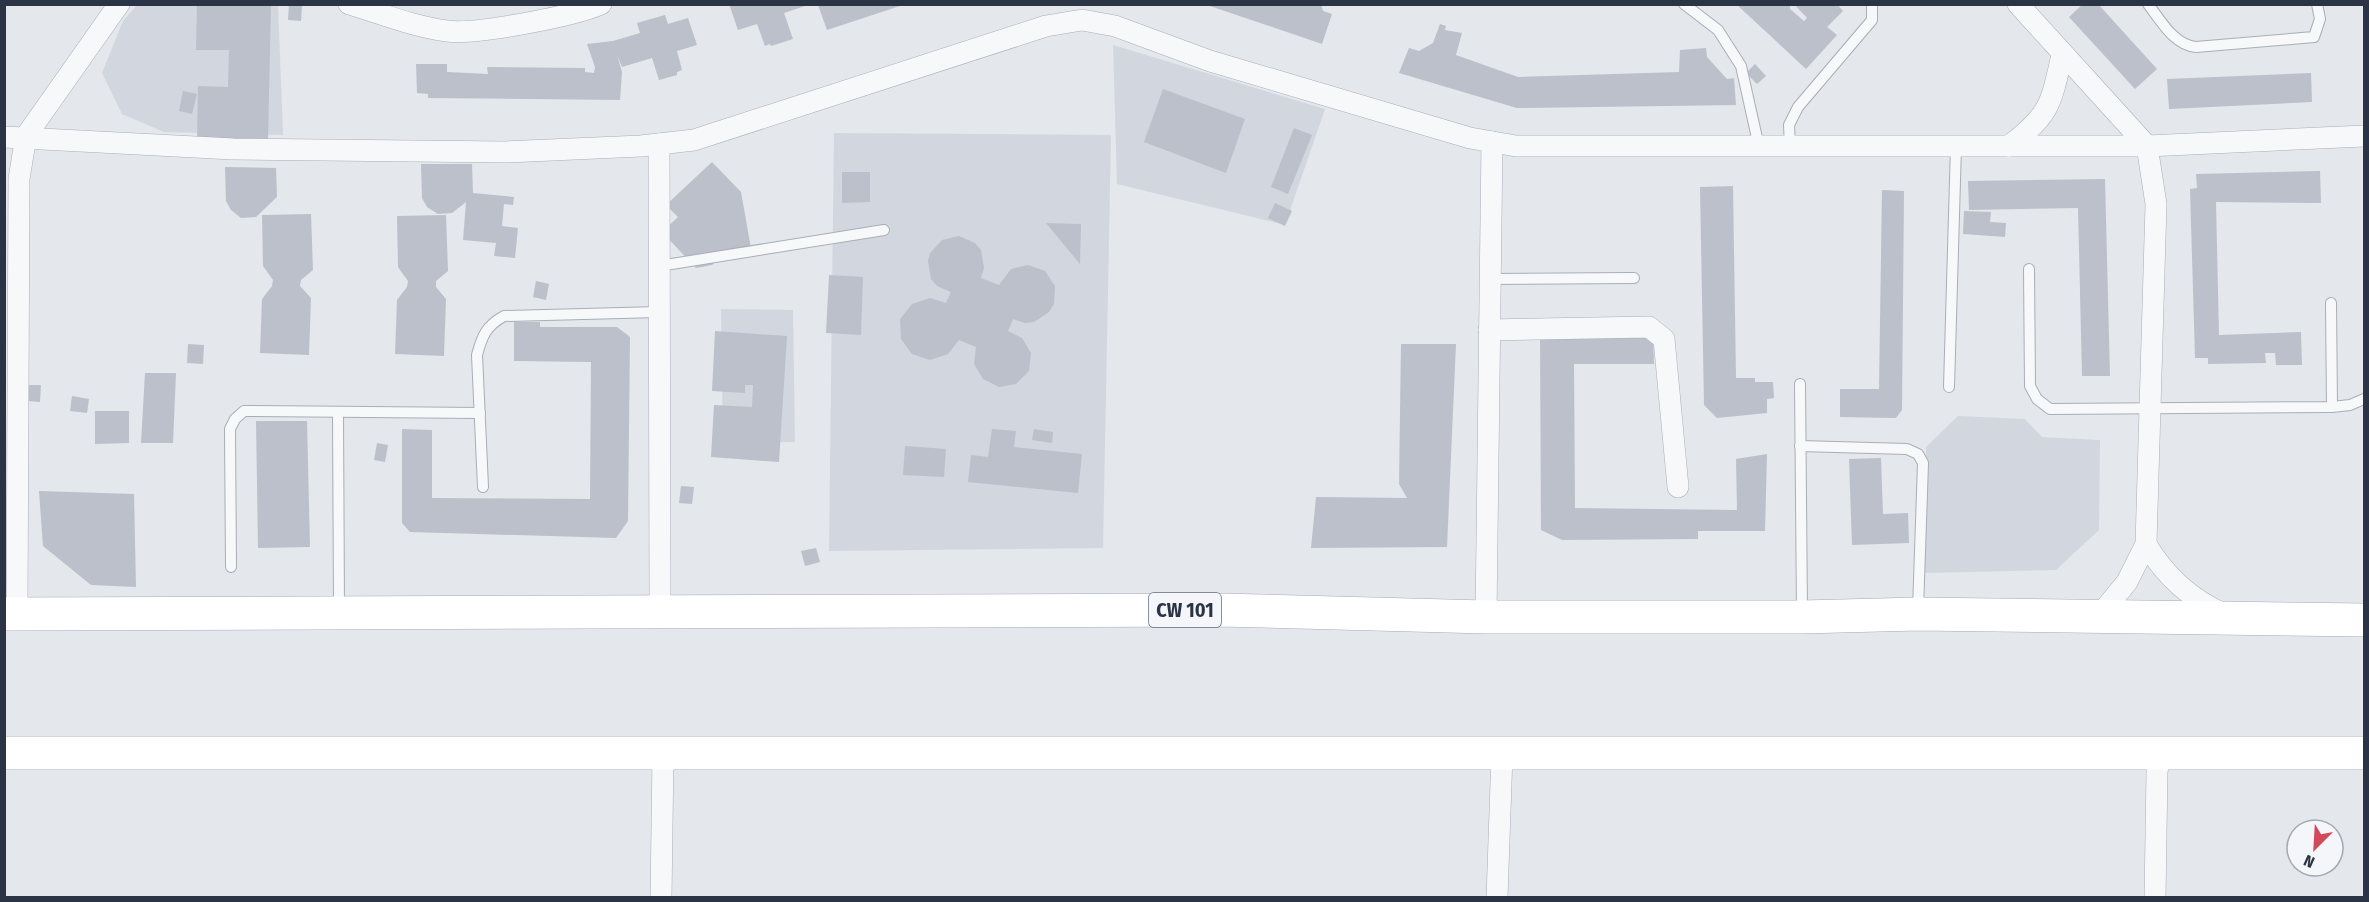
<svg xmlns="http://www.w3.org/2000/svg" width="2369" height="902" font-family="'Fira Sans Condensed',sans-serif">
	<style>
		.built { fill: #d2d6de }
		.building { fill: #bbc0ca }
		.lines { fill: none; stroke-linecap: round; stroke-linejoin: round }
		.service-casing { stroke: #a9aeb7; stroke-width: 12 }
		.minor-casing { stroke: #a9aeb7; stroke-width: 22 }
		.primary-casing { stroke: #a3abb8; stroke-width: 34 }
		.service { stroke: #f7f8fa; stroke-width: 10 }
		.minor { stroke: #f7f8fa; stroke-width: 21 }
		.primary { stroke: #fff; stroke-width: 33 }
		.labels { text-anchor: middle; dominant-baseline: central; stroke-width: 6; stroke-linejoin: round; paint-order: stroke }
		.shield { fill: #f4f6f9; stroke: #676e7b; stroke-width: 1.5 }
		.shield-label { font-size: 20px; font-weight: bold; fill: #2b3445 }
	</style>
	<rect width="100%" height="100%" fill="#e4e7ec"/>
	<g class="built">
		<polygon points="137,5 278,5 283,135 164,132 122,114 102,73 123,21"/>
		<polygon points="1113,45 1325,109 1285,225 1117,184"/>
		<polygon points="834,133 1111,135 1103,548 829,551"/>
		<polygon points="721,309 793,310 795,442 723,443"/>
		<polygon points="1958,416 2025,419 2042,437 2100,440 2099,530 2056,570 1925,573 1926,447"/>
	</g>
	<g class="building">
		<polygon points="197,4 271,4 268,140 197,139 198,86 228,87 229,50 196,50"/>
		<polygon points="289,4 302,5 301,21 288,20"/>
		<polygon points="729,4 808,4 808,5 784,13 793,39 771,46 770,44 765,46 757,24 738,30"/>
		<polygon points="1321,4 1323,11 1332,14 1322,44 1207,5"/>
		<polygon points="1736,4 1790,4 1790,9 1804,21 1807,18 1794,4 1837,4 1843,11 1827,27 1837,35 1806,69"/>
		<polygon points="2083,4 2098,4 2157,69 2135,89 2069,17"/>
		<polygon points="818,5 903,5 827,30"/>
		<polygon points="665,15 668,24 688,18 697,45 677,51 682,70 677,72 677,75 659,80 652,58 622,67 617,55 622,72 620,100 428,98 428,94 417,93 416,64 447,64 447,72 488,74 487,67 585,68 585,72 594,73 595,67 587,44 613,41 640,33 637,23"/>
		<polygon points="1440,24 1446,26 1445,30 1462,33 1456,55 1518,77 1679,72 1680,50 1706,48 1707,57 1727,79 1734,78 1736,105 1517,108 1399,73 1409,48 1419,51 1433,43"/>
		<polygon points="1755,64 1766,76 1757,84 1746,73"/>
		<polygon points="2311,73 2312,102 2169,109 2167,79"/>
		<polygon points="1163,89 1245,119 1226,173 1144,142"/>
		<polygon points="183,91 197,94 192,114 179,111"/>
		<polygon points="1294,128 1312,135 1288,194 1271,187"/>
		<polygon points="712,162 741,192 752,254 717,260 712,265 696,268 662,232 678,217 666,205"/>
		<polygon points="421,164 472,164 473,193 514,197 513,205 504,204 502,226 518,228 515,258 494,256 496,243 463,240 466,202 452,213 438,214 427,207 422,198"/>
		<polygon points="225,167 276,168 277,197 256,217 241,218 231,210 226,201"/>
		<polygon points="2320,171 2321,203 2216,202 2219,335 2301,332 2302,365 2276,365 2275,353 2265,353 2266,363 2208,364 2208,358 2195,358 2190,189 2197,188 2196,174"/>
		<polygon points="842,172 870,172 870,202 842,203"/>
		<polygon points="2105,179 2110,376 2082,376 2078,208 1969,210 1968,181"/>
		<polygon points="1733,186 1736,378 1755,378 1755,382 1773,382 1774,398 1767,399 1767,413 1717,418 1704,405 1700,187"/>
		<polygon points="1882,190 1904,191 1902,410 1896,418 1840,417 1840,389 1879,389"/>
		<polygon points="1275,203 1292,211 1285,226 1268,218"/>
		<polygon points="1964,211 1991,212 1990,222 2006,223 2005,237 1963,234"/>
		<polygon points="311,214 313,270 301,280 300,286 311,298 309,355 260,353 262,299 272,286 273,280 263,266 262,215"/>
		<polygon points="446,215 448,271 436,281 436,287 446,299 444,356 395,354 397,300 407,287 408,281 398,267 397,216"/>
		<polygon points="1046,223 1081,224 1080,264"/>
		<polygon points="959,236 975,243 981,250 984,268 981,278 999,285 1011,269 1028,265 1045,271 1055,286 1054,304 1049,312 1034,322 1025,323 1013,319 1008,331 1022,338 1031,353 1029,371 1016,384 999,387 983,379 974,364 976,347 959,340 948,354 930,360 912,354 901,339 900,319 912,304 930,298 946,303 951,292 937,286 931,279 928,261 930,253 942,240"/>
		<polygon points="829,275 863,277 861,335 826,333"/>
		<polygon points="536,281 549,284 546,300 533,297"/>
		<polygon points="514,322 540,322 540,327 617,327 630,337 628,521 616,538 410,532 402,523 402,429 432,430 432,498 590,499 591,362 514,361"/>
		<polygon points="715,331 787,336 779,462 711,457 714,405 752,407 753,385 745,385 745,393 712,391"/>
		<polygon points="1653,334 1654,364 1574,364 1575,508 1737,510 1736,459 1767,454 1765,531 1698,531 1698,539 1562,540 1541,530 1540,335"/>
		<polygon points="188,344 204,345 203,364 187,363"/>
		<polygon points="1401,344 1456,344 1447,547 1311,548 1316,497 1407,498 1399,484"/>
		<polygon points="145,373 176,373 173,443 141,443"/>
		<polygon points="27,385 41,385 40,402 27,401"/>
		<polygon points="72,396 89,399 87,413 70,411"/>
		<polygon points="95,411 129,411 129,443 95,444"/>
		<polygon points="256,421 307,421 310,547 258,548"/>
		<polygon points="992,429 1016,431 1014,447 1082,454 1078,493 968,482 971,455 988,457"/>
		<polygon points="1034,429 1053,432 1052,443 1032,440"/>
		<polygon points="377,443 388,445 385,462 374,460"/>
		<polygon points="905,446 946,449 944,477 903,475"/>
		<polygon points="1881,458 1883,514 1908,513 1909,543 1852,545 1849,459"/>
		<polygon points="681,486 694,487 692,504 679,503"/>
		<polygon points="39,491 134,494 136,587 91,585 43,546"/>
		<polygon points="816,548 820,562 805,566 801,551"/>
	</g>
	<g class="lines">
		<defs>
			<g id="service">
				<polyline points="1684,4 1718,30 1741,66 1759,147"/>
				<path d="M2148,4C2161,21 2174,45 2196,47L2314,37L2320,19L2317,4"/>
				<polyline points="1790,146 1789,125 1798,107 1872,20 1872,4"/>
				<polyline points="659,266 884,230"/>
				<polyline points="2029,269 2030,386 2037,399 2050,409 2332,407 2331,303"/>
				<polyline points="1490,279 1634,278"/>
				<polyline points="1800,384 1802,613"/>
				<polyline points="1949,387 1956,146"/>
				<polyline points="2332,407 2350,405 2364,399"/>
				<polyline points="338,412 339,609"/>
				<polyline points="1800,446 1907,449 1918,454 1923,463 1918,610"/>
				<path d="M483,487L477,355C482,336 486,326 504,316L659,312"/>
				<polyline points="231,567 230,429 235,419 244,411 480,413"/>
			</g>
			<g id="minor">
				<path d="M349,4C380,13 414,27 447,31C476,35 574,16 601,4"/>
				<polyline points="2018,4 2147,146 2156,204 2146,544 2127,582 2098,617"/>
				<polyline points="4,137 233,149 505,152 641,146 694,140 1046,26 1082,20 1115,26 1210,61 1470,138 1516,146 2147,146 2364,136"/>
				<polyline points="659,144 660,611"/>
				<path d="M2009,146C2050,115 2051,104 2062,55"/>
				<polyline points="1489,330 1649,327 1664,339 1678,487"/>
				<path d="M2146,544C2165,576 2190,599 2224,614"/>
				<polyline points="17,614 19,179 26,136 119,4"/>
				<polyline points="1486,617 1492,142"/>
				<polyline points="661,898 663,755"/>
				<polyline points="1497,898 1502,754"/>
				<polyline points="2155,898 2157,772 2160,755"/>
			</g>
			<g id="primary">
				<polyline points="4,614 1220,610 1486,617 1802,617 1918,614 2364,620"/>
				<polyline points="4,753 2364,753"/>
			</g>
		</defs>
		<use href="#service" class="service-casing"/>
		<use href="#minor" class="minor-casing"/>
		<use href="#primary" class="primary-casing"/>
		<use href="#service" class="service"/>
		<use href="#minor" class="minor"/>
		<use href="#primary" class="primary"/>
	</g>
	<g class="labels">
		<rect class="shield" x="1149" y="593" width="72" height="34" rx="4.5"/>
		<g class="shield-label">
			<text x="1185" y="610">CW 101</text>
		</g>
	</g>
	<rect width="2369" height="902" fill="none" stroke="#2b3445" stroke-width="12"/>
	<g transform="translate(2315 848) rotate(204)"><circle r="28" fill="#f4f6f9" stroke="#a4a8b1" stroke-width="1.5"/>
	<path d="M0-4.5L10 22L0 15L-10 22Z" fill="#d1495b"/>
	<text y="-9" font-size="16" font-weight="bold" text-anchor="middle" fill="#2b3445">N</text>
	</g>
</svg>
